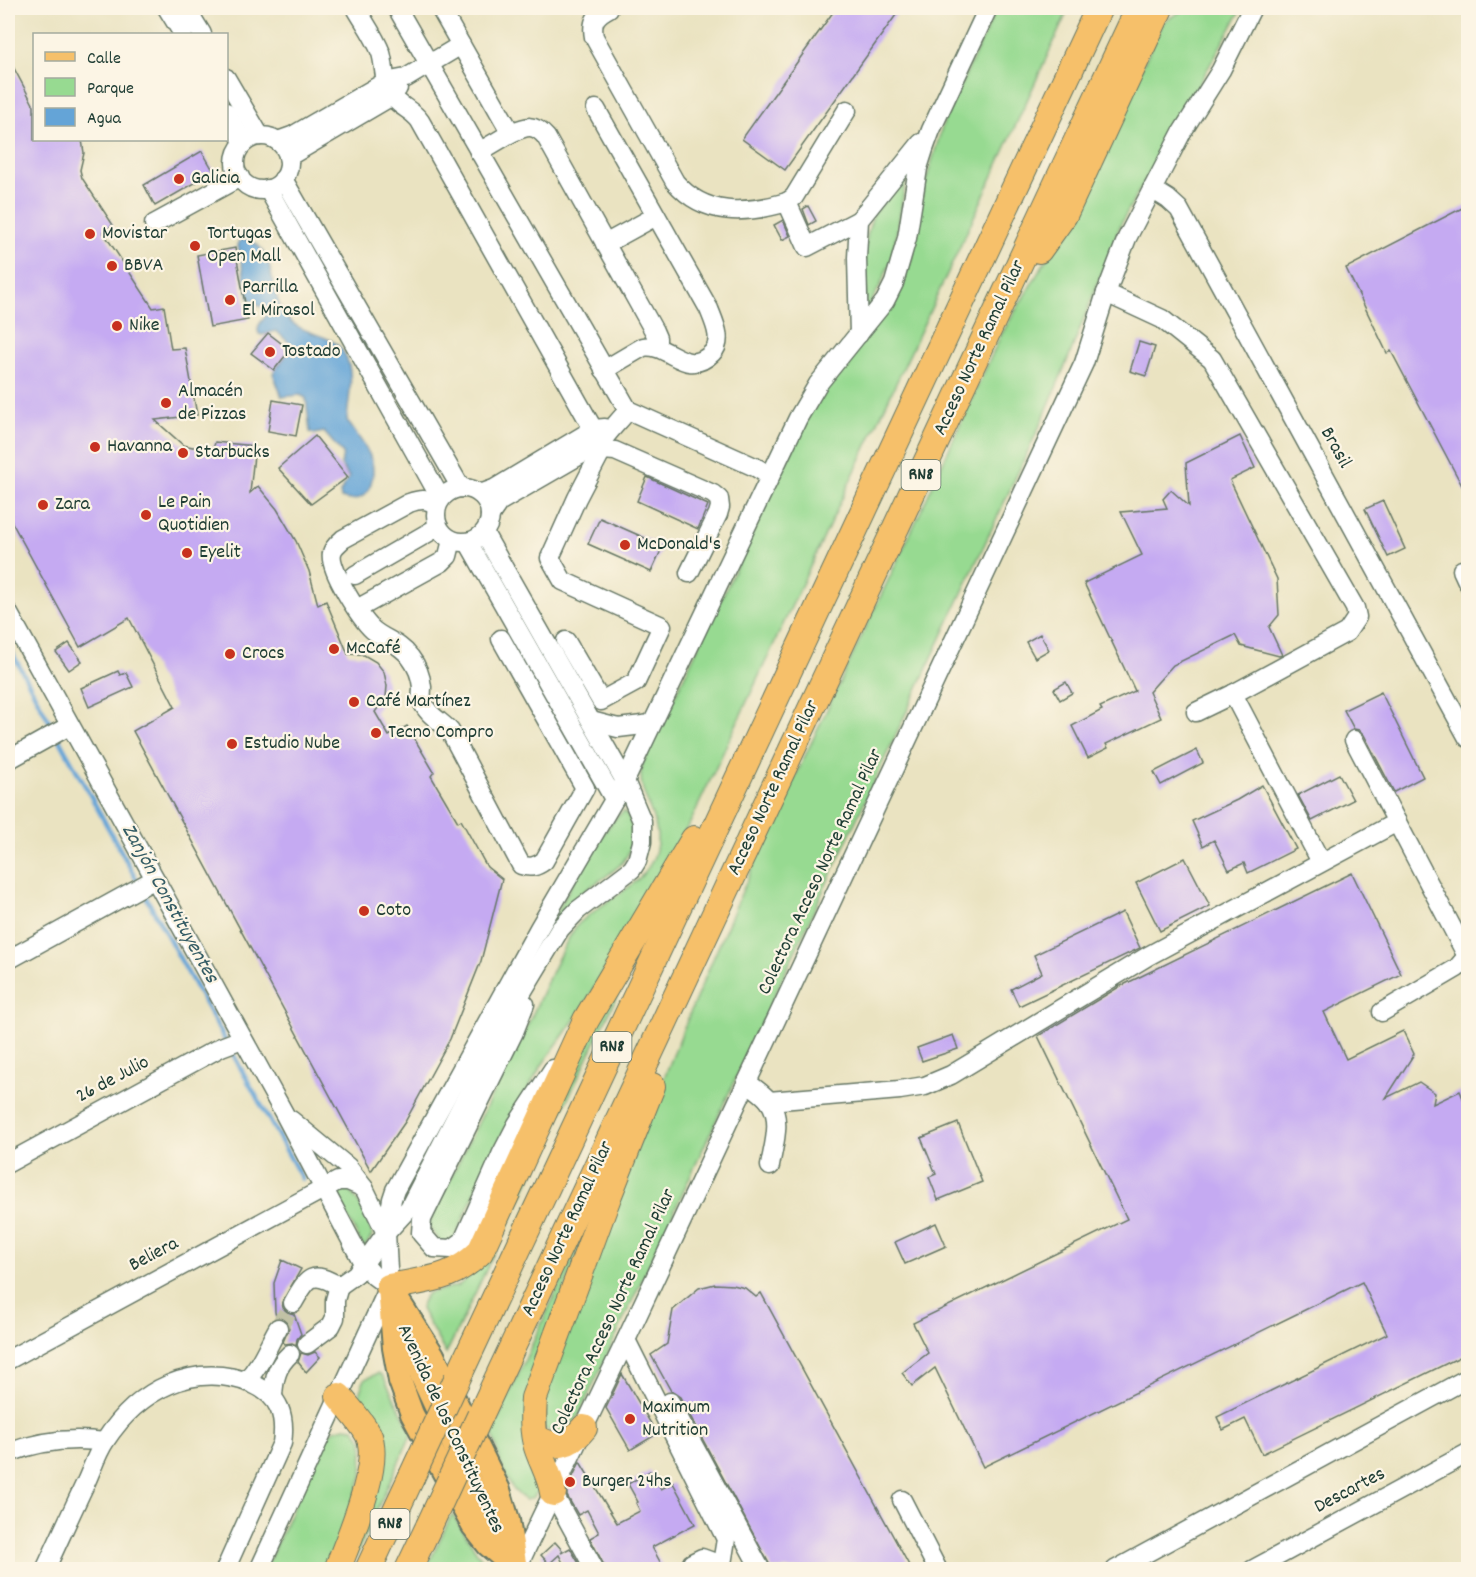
<svg xmlns="http://www.w3.org/2000/svg" width="1476" height="1577" font-family="Dekko,sans-serif">
	<style>
		.green { fill: #97da91; stroke: #5b8c62; stroke-width: 1.5 }
		.water { fill: #64a4d7; stroke: #427086; stroke-width: 1.5 }
		.lines { fill: none; stroke-linecap: round; stroke-linejoin: round }
		.stream { stroke: #64a4d7; stroke-width: 4.5 }
		.building { fill: #c5aaf2 }
		.minor-tunnel { stroke: #c1c2a5; stroke-width: 18; stroke-dasharray: 18 9; stroke-linecap: butt }
		.minor-casing { stroke: #667765; stroke-width: 21 }
		.major-casing { stroke: #667765; stroke-width: 26 }
		.highway-casing { stroke: #667765; stroke-width: 28 }
		.minor { stroke: #fff; stroke-width: 18 }
		.major { stroke: #f6c06b; stroke-width: 22 }
		.highway { stroke: #f6c06b; stroke-width: 26 }
		.highway-bridge-casing { stroke: #667765; stroke-width: 28; stroke-linecap: butt }
		.highway-bridge { stroke: #f6c06b; stroke-width: 26 }
		.poi-dot { fill: #c8321e; stroke: #fcf5e5; stroke-width: 2 }
		.labels { text-anchor: middle; dominant-baseline: central; stroke-width: 4.5; stroke-linejoin: round; paint-order: stroke }
		.shield { fill: #fcf5e5; stroke: #617469; stroke-width: 1.5 }
		.shield-label { font-size: 18px; font-weight: bold; fill: #1f3d34 }
		.poi-label { font-size: 20px; fill: #1f3d34; stroke: #fcf5e5; text-anchor: start }
		.street-label { font-size: 20px; fill: #1f3d34; stroke: #fcf5e5 }
		.water-label { font-size: 21px; font-style: italic; fill: #345c65; stroke: #fcf5e5 }
	</style>
	<rect width="100%" height="100%" fill="#fcf5e5"/>
	<filter id="ink" filterUnits="userSpaceOnUse"><feTurbulence type="fractalNoise" baseFrequency=".0167" numOctaves="2"/><feDisplacementMap in="SourceGraphic" scale="12" xChannelSelector="R" yChannelSelector="G"/><feConvolveMatrix kernelMatrix="1 2 1 2 8 2 1 2 1" color-interpolation-filters="sRGB"/></filter>
	<filter id="wash" filterUnits="userSpaceOnUse"><feTurbulence type="fractalNoise" baseFrequency=".008" numOctaves="4" result="noise"/><feDisplacementMap in="SourceGraphic" scale="24" xChannelSelector="R" yChannelSelector="G"/><feGaussianBlur stdDeviation="1.35" result="paint"/><feColorMatrix in="noise" values="0 0 0 0 0 0 0 0 0 0 0 0 0 0 0 0 0 1.4 0 .05"/><feComposite in="paint" operator="in"/></filter>
	<g filter="url(#wash)">
		<rect width="100%" height="100%" fill="#eae3c1"/>
		<g class="green">
			<path d="M997,8H1069L979,206L691,821L582,1009L542,1065L513,1115L488,1162L455,1238L448,1243L440,1242L428,1226C460,1157 495,1090 529,1022C544,991 556,957 575,928C579,922 586,918 592,913C611,898 639,885 651,863C672,823 632,798 643,763L814,404L834,374L899,292L911,260L923,191L944,121Z"/>
			<polygon points="1185,8 1242,8 1122,221 1070,354 1042,421 579,1415 571,1426 561,1435 544,1429 543,1400 626,1173 694,1003 754,864 919,515 1001,335 1065,228 1164,21 1184,10"/>
			<polygon points="906,180 892,258 880,286 866,311 863,257 868,232 873,215 898,185"/>
			<path d="M624,811C631,818 631,823 632,832C636,865 601,877 581,894C569,905 559,917 549,930C557,908 606,821 624,811Z"/>
			<polygon points="630,969 446,1354 421,1309 422,1302 428,1293 458,1286 473,1273 573,1059"/>
			<path d="M338,1189H348C359,1202 370,1218 372,1236L364,1248L336,1195Z"/>
			<path d="M595,1207L547,1336L539,1488L534,1497L526,1500C503,1487 499,1455 492,1432Z"/>
			<polygon points="379,1373 384,1378 412,1433 350,1569 373,1480 359,1407 360,1391 365,1379"/>
			<polygon points="345,1427 354,1428 363,1441 362,1476 328,1569 265,1570 323,1441 334,1430"/>
			<polygon points="452,1514 488,1569 426,1569"/>
		</g>
		<path class="water" d="M243,239C277,243 268,291 284,314C299,337 332,331 344,353C356,373 348,399 347,420C358,439 378,456 372,479C371,486 369,491 363,496C356,501 350,501 341,498L340,493L349,477L341,465L343,454L324,432L314,434L310,432L306,398L300,395L282,397L273,373L293,346L276,331L262,335L259,334C255,325 264,320 268,313V311L249,299L238,246L239,241Z"/>
		<g class="lines">
			<g class="stream">
				<polyline points="8,645 54,730"/>
				<polyline points="58,737 138,882"/>
				<polyline points="142,890 225,1040"/>
				<polyline points="229,1047 302,1179"/>
			</g>
		</g>
		<g id="blocks">
			<g class="building">
				<polygon points="836,8 901,8 785,170 742,139"/>
				<polygon points="8,57 34,106 34,140 82,140 84,153 80,170 82,178 113,225 103,232 153,308 164,306 171,349 185,348 197,415 155,420 183,445 213,451 215,442 255,446 250,493 258,486 277,509 296,541 309,571 318,605 326,601 348,654 364,655 376,662 384,672 387,686 386,697 375,712 389,736 407,726 434,772 431,776 458,822 461,820 487,867 502,879 481,961 450,1039 405,1122 371,1171 133,731 175,707 129,618 80,647 8,515"/>
				<polygon points="202,151 214,172 155,206 144,185"/>
				<polygon points="1468,205 1468,497 1391,351 1387,353 1346,268"/>
				<polygon points="808,206 816,221 809,225 803,209"/>
				<polygon points="783,220 790,236 782,240 774,225"/>
				<polygon points="235,248 248,320 210,327 197,255"/>
				<polygon points="268,333 290,350 274,370 251,353"/>
				<polygon points="1139,342 1155,347 1146,376 1130,371"/>
				<polygon points="273,400 302,405 296,436 268,431"/>
				<polygon points="315,436 348,477 311,504 278,468"/>
				<polygon points="1240,436 1255,468 1230,480 1277,579 1279,615 1269,627 1282,655 1279,656 1241,646 1235,635 1173,665 1149,692 1161,718 1106,744 1108,748 1088,758 1072,726 1102,710 1100,707 1135,691 1084,583 1142,555 1121,512 1167,508 1163,499 1171,490 1189,506 1186,463"/>
				<polygon points="647,477 708,505 698,529 637,501"/>
				<polygon points="1383,501 1405,549 1388,557 1365,509"/>
				<polygon points="600,518 663,546 651,572 588,544"/>
				<polygon points="1040,634 1049,650 1035,658 1026,642"/>
				<polygon points="69,643 82,661 69,670 56,652"/>
				<polygon points="118,671 120,675 126,673 133,687 89,707 81,688"/>
				<polygon points="1066,682 1072,693 1060,700 1054,689"/>
				<polygon points="1381,692 1423,777 1394,792 1364,735 1359,730 1354,729 1344,710"/>
				<polygon points="1197,750 1203,763 1161,785 1154,772"/>
				<polygon points="1339,774 1353,800 1312,821 1298,795"/>
				<polygon points="1262,785 1296,849 1248,873 1244,863 1229,870 1214,840 1203,846 1192,821 1237,800"/>
				<polygon points="1185,858 1210,906 1160,931 1136,883"/>
				<polygon points="1352,873 1401,974 1324,1012 1346,1059 1403,1031 1414,1054 1386,1098 1419,1082 1435,1093 1433,1104 1460,1091 1468,1110 1468,1353 1262,1454 1245,1419 1223,1430 1217,1417 1387,1334 1362,1282 983,1467 935,1368 912,1386 902,1373 928,1353 913,1323 1127,1219 1038,1036 1119,987"/>
				<polygon points="1123,912 1140,948 1019,1006 1011,989 1042,973 1034,955"/>
				<polygon points="953,1035 958,1049 922,1061 917,1048"/>
				<polygon points="958,1123 982,1182 938,1200 929,1177 936,1174 921,1138"/>
				<polygon points="936,1223 946,1246 905,1264 895,1242"/>
				<polygon points="282,1260 301,1269 282,1302 283,1308 287,1312 294,1314 301,1334 297,1339 296,1345 292,1343 285,1344 283,1342 289,1328 288,1323 283,1318 276,1317 275,1312 274,1283"/>
				<polygon points="715,1284 733,1285 745,1288 756,1297 761,1293 911,1569 772,1569 680,1397 671,1391 651,1355 667,1344 673,1310 699,1288"/>
				<polygon points="315,1352 320,1357 306,1372 298,1362 301,1353 308,1355"/>
				<polygon points="622,1374 657,1434 630,1450 606,1408"/>
				<polygon points="580,1462 617,1523 640,1511 636,1503 638,1502 628,1484 650,1471 661,1489 673,1483 695,1524 652,1547 664,1569 606,1569 590,1538 599,1533 587,1510 578,1515 567,1496 567,1489"/>
				<polygon points="555,1542 563,1551 561,1553 570,1548 582,1569 566,1569 559,1555 549,1564 541,1555"/>
			</g>
		</g>
	</g>
	<g filter="url(#ink)">
		<use href="#blocks" fill-opacity="0" stroke="#667765" stroke-width="1.5"/>
		<g class="lines">
			<polyline class="minor-tunnel" points="278,1328 293,1303"/>
			<defs>
				<g id="minor">
					<polyline points="167,8 183,34"/>
					<polyline points="186,8 202,34"/>
					<path d="M356,8C364,22 375,37 381,53C385,66 383,80 390,93C397,106 412,109 420,121L601,443L602,450L577,498L550,558L563,581L662,626L636,682L601,701L566,641"/>
					<polyline points="397,8 628,410 757,468 770,476"/>
					<path d="M440,8L511,133C527,126 534,123 546,137L654,331L657,338V347"/>
					<path d="M609,8C596,15 591,21 594,37L675,182C705,217 746,214 787,202"/>
					<polyline points="226,78 260,136"/>
					<path d="M596,109L709,309C714,322 724,341 712,353C686,379 669,342 643,347L604,370"/>
					<polyline points="847,110 794,197 787,202 807,247 859,220"/>
					<polyline points="226,112 244,143"/>
					<circle cx="262" cy="163" r="27"/>
					<polyline points="278,141 292,136 385,82 406,78 461,45"/>
					<polyline points="479,152 511,133"/>
					<polyline points="288,157 392,96 398,88"/>
					<polyline points="283,179 461,488"/>
					<polyline points="268,189 441,499"/>
					<polyline points="1152,189 1168,199 1179,209 1468,738"/>
					<polyline points="154,224 240,177"/>
					<polyline points="605,244 656,216"/>
					<polyline points="1106,293 1162,319 1212,359 1355,608 1357,617 1347,632 1233,694 1196,712"/>
					<polyline points="859,334 857,258 859,220 921,143"/>
					<polyline points="602,450 615,451 713,494 719,499 720,507 718,514 689,573"/>
					<circle cx="463" cy="515" r="27"/>
					<polyline points="480,494 494,489 594,429 605,428"/>
					<path d="M437,506C428,498 420,499 409,503L343,539C339,543 333,547 332,553C328,569 361,619 373,630C385,640 400,643 410,657C417,666 421,676 422,687C422,691 421,697 422,701C427,715 441,721 450,731L521,865C530,868 536,867 544,861L585,788L501,639"/>
					<path d="M490,515L499,502L601,443C609,430 619,422 628,410"/>
					<polyline points="468,542 614,799"/>
					<polyline points="1462,570 1468,583"/>
					<polyline points="355,575 438,527"/>
					<polyline points="357,609 442,562 448,556 452,540"/>
					<polyline points="8,612 285,1115 363,1263 374,1276 389,1287"/>
					<polyline points="1233,694 1321,862"/>
					<polyline points="591,721 618,728 651,724"/>
					<polyline points="1354,740 1468,958"/>
					<polyline points="8,760 69,726"/>
					<polyline points="8,960 155,879"/>
					<polyline points="525,1004 514,1032 422,1219 421,1233 434,1248 452,1249 463,1241 502,1153 517,1124 553,1069"/>
					<polyline points="1382,1012 1457,968 1468,955"/>
					<path d="M747,1082C754,1088 764,1094 769,1101C783,1119 773,1147 770,1166"/>
					<polyline points="769,1101 900,1090 925,1086 951,1075 1148,956 1397,822"/>
					<polyline points="8,1163 221,1047 242,1039"/>
					<polyline points="386,1233 392,1199 395,1190 539,928 625,781 798,418 818,384 885,301 894,283 907,238 918,168 924,149 931,130 988,8"/>
					<path d="M293,1303C308,1277 311,1270 339,1286"/>
					<polyline points="626,1340 726,1539 721,1570"/>
					<polyline points="307,1344 331,1326 335,1318 335,1300 339,1286 356,1274 386,1233 409,1208 507,1017 560,929 578,910 632,869 637,861 642,842 642,821 625,781 484,533"/>
					<polyline points="8,1360 338,1181 348,1181 364,1188"/>
					<path d="M245,1381C261,1366 267,1347 278,1328"/>
					<path d="M273,1396C274,1378 277,1366 290,1354"/>
					<polyline points="670,1402 761,1570"/>
					<path d="M8,1453C40,1441 70,1437 104,1442"/>
					<polyline points="553,1493 595,1570"/>
					<polyline points="902,1500 938,1570"/>
					<path d="M45,1570C59,1540 72,1511 86,1482C92,1469 97,1453 105,1441C138,1390 194,1360 253,1384C280,1396 286,1416 282,1443L225,1570"/>
					<polyline points="259,1570 389,1287 386,1233 364,1188 348,1167 291,1120"/>
					<polyline points="516,1570 626,1340 1084,363 1106,293 1127,238 1182,132 1221,70 1252,8"/>
					<polyline points="689,1570 692,1563 702,1558 713,1562 718,1570"/>
					<polyline points="1115,1570 1468,1378"/>
					<polyline points="1252,1570 1468,1453"/>
				</g>
				<g id="major">
					<polyline points="389,1287 394,1348 400,1381 412,1414 473,1526 488,1545 516,1569"/>
					<polyline points="392,1291 433,1355 499,1490 508,1520 516,1569"/>
					<polyline points="400,1326 404,1338 470,1480 506,1551"/>
				</g>
				<g id="highway">
					<polyline points="1039,250 1064,215 1160,8"/>
					<path d="M389,1287C426,1279 451,1281 480,1252L586,1020L694,839"/>
					<polyline points="457,1379 1099,8"/>
					<polyline points="480,1416 1139,8"/>
					<path d="M535,1437C554,1450 571,1445 584,1428"/>
					<path d="M553,1493C551,1477 542,1463 537,1447C532,1432 533,1414 534,1398L608,1197L652,1086"/>
					<path d="M337,1570C348,1540 383,1463 368,1434C361,1421 348,1408 339,1396"/>
					<polyline points="368,1570 411,1478"/>
					<polyline points="408,1570 429,1526"/>
				</g>
			</defs>
			<use href="#minor" class="minor-casing"/>
			<use href="#major" class="major-casing"/>
			<use href="#highway" class="highway-casing"/>
			<use href="#minor" class="minor"/>
			<use href="#major" class="major"/>
			<use href="#highway" class="highway"/>
			<defs>
				<g id="highway-bridge">
					<polyline points="411,1478 457,1379"/>
					<polyline points="429,1526 480,1416"/>
				</g>
			</defs>
			<use href="#highway-bridge" class="highway-bridge-casing"/>
			<use href="#highway-bridge" class="highway-bridge"/>
		</g>
	</g>
	<g class="poi-dot">
		<circle cx="179" cy="179" r="6"/>
		<circle cx="90" cy="234" r="6"/>
		<circle cx="195" cy="246" r="6"/>
		<circle cx="112" cy="266" r="6"/>
		<circle cx="230" cy="300" r="6"/>
		<circle cx="117" cy="326" r="6"/>
		<circle cx="270" cy="352" r="6"/>
		<circle cx="166" cy="403" r="6"/>
		<circle cx="95" cy="447" r="6"/>
		<circle cx="183" cy="453" r="6"/>
		<circle cx="43" cy="505" r="6"/>
		<circle cx="146" cy="515" r="6"/>
		<circle cx="625" cy="545" r="6"/>
		<circle cx="187" cy="553" r="6"/>
		<circle cx="334" cy="649" r="6"/>
		<circle cx="230" cy="654" r="6"/>
		<circle cx="354" cy="702" r="6"/>
		<circle cx="376" cy="733" r="6"/>
		<circle cx="232" cy="744" r="6"/>
		<circle cx="364" cy="911" r="6"/>
		<circle cx="630" cy="1419" r="6"/>
		<circle cx="570" cy="1482" r="6"/>
	</g>
	<g class="labels">
		<g class="shield">
			<rect x="901.5" y="460" width="39" height="30" rx="4.5"/>
			<rect x="592.5" y="1032" width="39" height="30" rx="4.5"/>
			<rect x="370.5" y="1509" width="39" height="30" rx="4.5"/>
		</g>
		<g class="shield-label">
			<text x="921" y="475">RN8</text>
			<text x="612" y="1047">RN8</text>
			<text x="390" y="1524">RN8</text>
		</g>
		<g class="poi-label">
			<text x="191" y="179">Galicia</text>
			<text x="102" y="234">Movistar</text>
			<text x="207" y="234">Tortugas<tspan x="207" dy="23">Open Mall</tspan></text>
			<text x="124" y="266">BBVA</text>
			<text x="242" y="288">Parrilla<tspan x="242" dy="23">El Mirasol</tspan></text>
			<text x="129" y="326">Nike</text>
			<text x="282" y="352">Tostado</text>
			<text x="178" y="392">Almacén<tspan x="178" dy="23">de Pizzas</tspan></text>
			<text x="107" y="447">Havanna</text>
			<text x="195" y="453">Starbucks</text>
			<text x="158" y="503">Le Pain<tspan x="158" dy="23">Quotidien</tspan></text>
			<text x="55" y="505">Zara</text>
			<text x="637" y="545">McDonald's</text>
			<text x="199" y="553">Eyelit</text>
			<text x="346" y="649">McCafé</text>
			<text x="242" y="654">Crocs</text>
			<text x="366" y="702">Café Martínez</text>
			<text x="388" y="733">Tecno Compro</text>
			<text x="244" y="744">Estudio Nube</text>
			<text x="376" y="911">Coto</text>
			<text x="642" y="1408">Maximum<tspan x="642" dy="23">Nutrition</tspan></text>
			<text x="582" y="1482">Burger 24hs</text>
		</g>
		<g class="street-label">
			<text transform="translate(980 348) rotate(-65)">Acceso Norte Ramal Pilar</text>
			<text transform="translate(1335 448) rotate(61)">Brasil</text>
			<text transform="translate(774 788) rotate(-65)">Acceso Norte Ramal Pilar</text>
			<text transform="translate(821 872) rotate(-65)">Colectora Acceso Norte Ramal Pilar</text>
			<text transform="translate(113 1080) rotate(-28)">26 de Julio</text>
			<text transform="translate(568 1229) rotate(-65)">Acceso Norte Ramal Pilar</text>
			<text transform="translate(154 1255) rotate(-28)">Beliera</text>
			<text transform="translate(614 1312) rotate(-65)">Colectora Acceso Norte Ramal Pilar</text>
			<text transform="translate(450 1429) rotate(65)">Avenida de los Constituyentes</text>
			<text transform="translate(1350 1491) rotate(-28)">Descartes</text>
		</g>
		<g class="water-label">
			<text transform="translate(169 904) rotate(61)">Zanjón Constituyentes</text>
		</g>
	</g>
	<rect width="1476" height="1577" fill="none" stroke="#fcf5e5" stroke-width="30"/>
	<rect x="33" y="33" width="195" height="108" fill="#fcf5e5" stroke="#a4ab9e" stroke-width="1.5"/>
	<rect x="45" y="52" width="30" height="9" fill="#f6c06b" stroke="#a4ab9e" stroke-width="1.5"/>
	<text x="87" y="63" font-size="18" fill="#1f3d34">Calle</text>
	<rect x="45" y="78" width="30" height="18" fill="#97da91" stroke="#a4ab9e" stroke-width="1.5"/>
	<text x="87" y="93" font-size="18" fill="#1f3d34">Parque</text>
	<rect x="45" y="108" width="30" height="18" fill="#64a4d7" stroke="#a4ab9e" stroke-width="1.5"/>
	<text x="87" y="123" font-size="18" fill="#1f3d34">Agua</text>
</svg>
